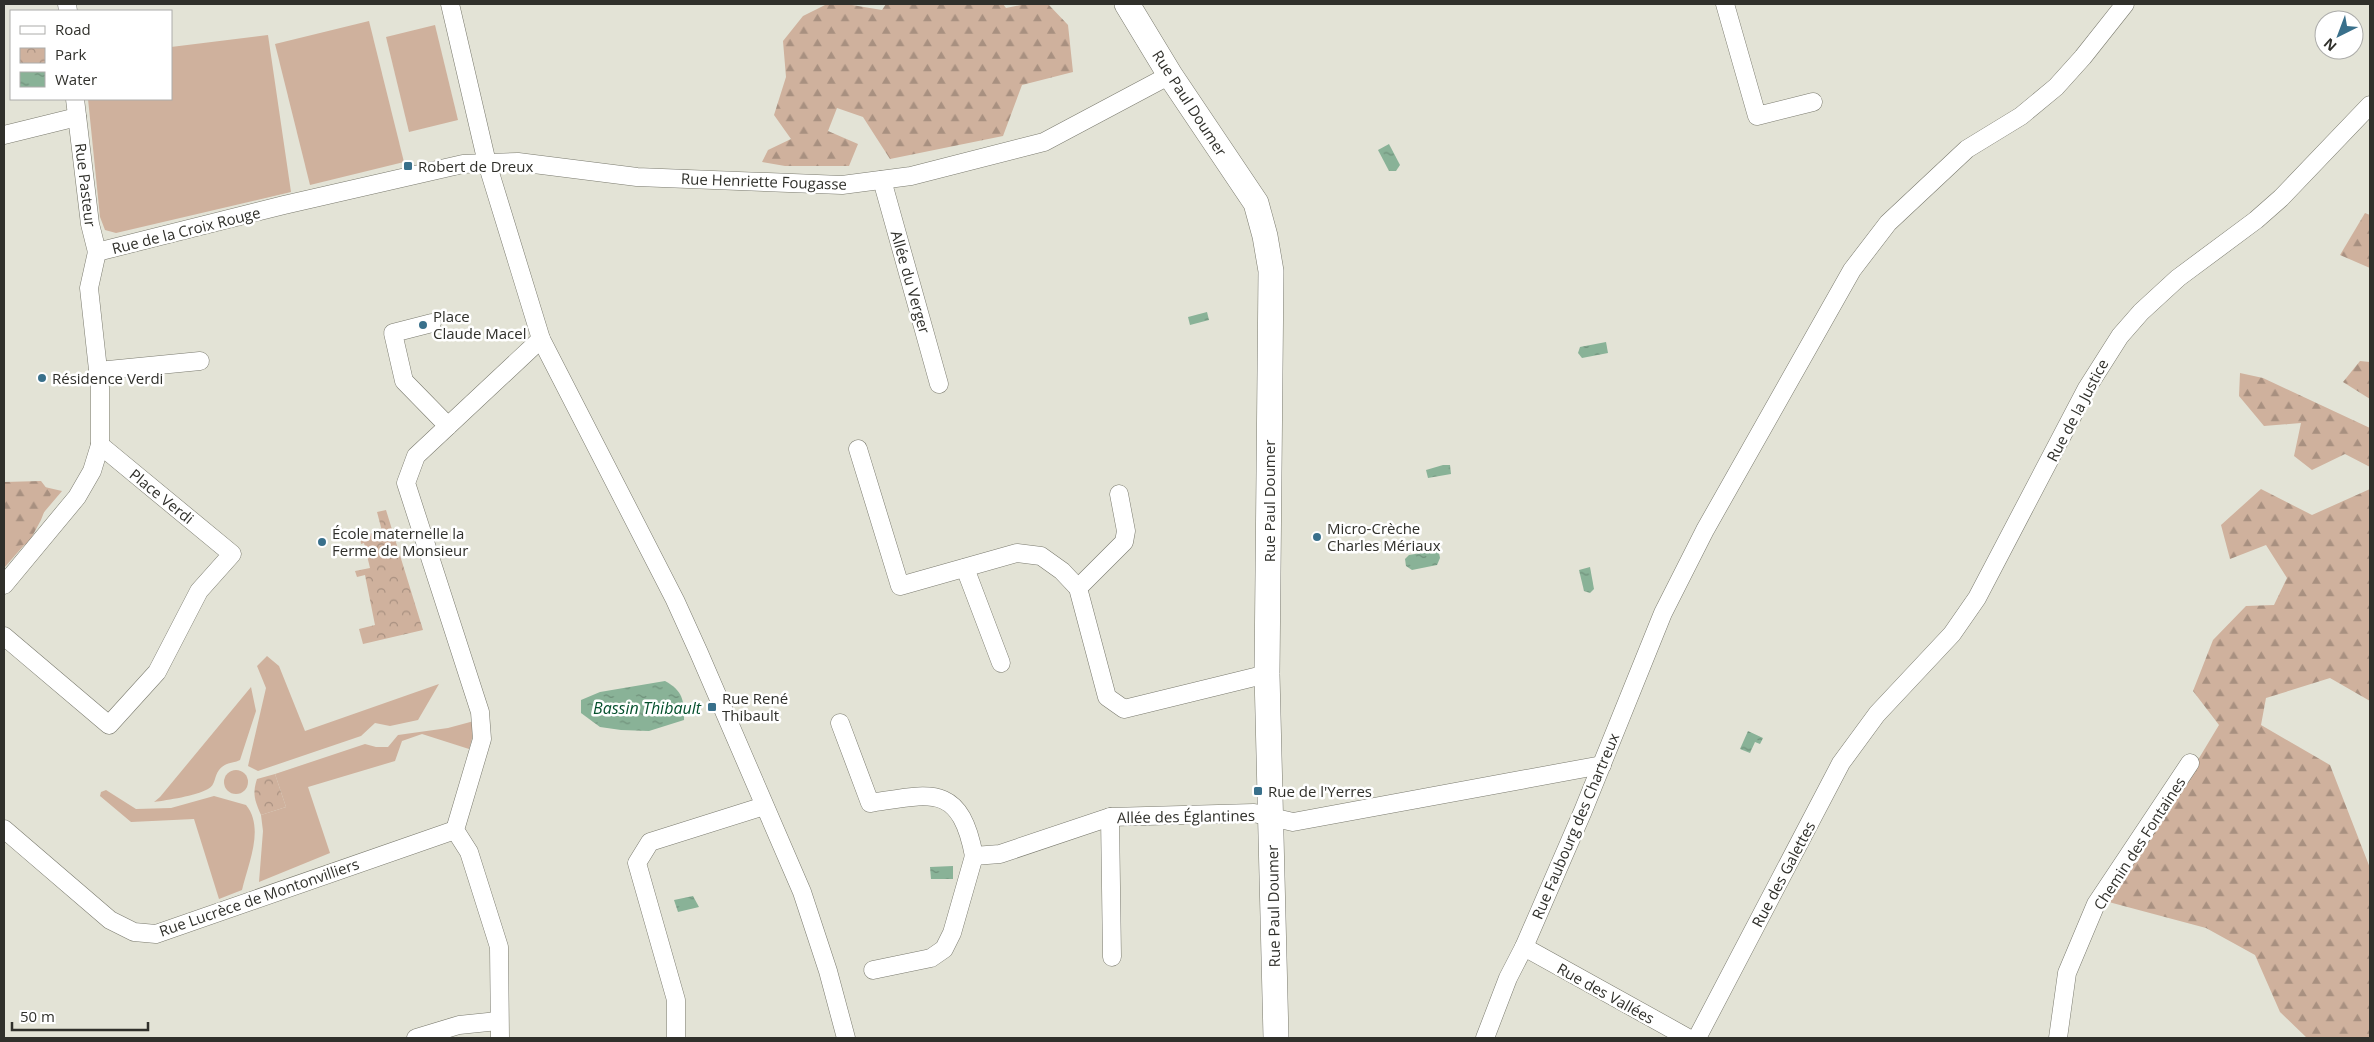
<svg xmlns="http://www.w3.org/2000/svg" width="2374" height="1042" font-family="'Open Sans',sans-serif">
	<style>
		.grass { fill: #cfb19d }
		.forest { fill: url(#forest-firs) }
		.park { fill: url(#park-crowns) }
		.water { fill: url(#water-ripples) }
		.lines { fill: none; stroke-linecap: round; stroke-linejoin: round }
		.street-casing { stroke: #7a7a6e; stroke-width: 19 }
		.secondary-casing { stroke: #7a7a6e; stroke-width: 26 }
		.street { stroke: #fff; stroke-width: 18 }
		.secondary { stroke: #fff; stroke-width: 25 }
		.poi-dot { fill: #39708b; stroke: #fff; stroke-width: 2 }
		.labels { text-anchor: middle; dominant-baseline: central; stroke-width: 5; stroke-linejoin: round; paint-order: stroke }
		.street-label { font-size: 15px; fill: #30302b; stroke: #fff }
		.poi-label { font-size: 15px; fill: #30302b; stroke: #fff; text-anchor: start }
		.water-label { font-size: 16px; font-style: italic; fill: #05502d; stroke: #fff }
	</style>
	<defs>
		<pattern id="forest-firs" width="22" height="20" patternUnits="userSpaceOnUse" patternTransform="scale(1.25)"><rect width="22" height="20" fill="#cfb19d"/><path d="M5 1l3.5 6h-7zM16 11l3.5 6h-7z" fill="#a89080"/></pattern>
		<pattern id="park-crowns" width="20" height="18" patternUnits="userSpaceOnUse" patternTransform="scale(1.25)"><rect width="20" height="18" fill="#cfb19d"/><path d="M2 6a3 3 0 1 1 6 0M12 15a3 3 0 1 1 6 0" fill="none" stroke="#a89080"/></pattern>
		<pattern id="water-ripples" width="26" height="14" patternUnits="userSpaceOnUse" patternTransform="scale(1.25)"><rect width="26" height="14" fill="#89b297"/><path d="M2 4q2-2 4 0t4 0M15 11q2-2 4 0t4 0" fill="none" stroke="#70917b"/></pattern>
	</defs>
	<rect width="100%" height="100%" fill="#e3e3d6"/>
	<g class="grass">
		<polygon points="369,21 404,162 310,185 275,44"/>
		<polygon points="435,25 458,120 409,132 386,37"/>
		<polygon points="268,35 291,192 116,233 105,230 100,217 88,99 171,99 171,47"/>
		<polygon points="36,485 62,491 28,531 32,536 4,568 4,486"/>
		<polygon points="267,656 279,666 305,731 439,684 418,720 390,726 375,723 361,736 258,771 248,766 266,688 257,666"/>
		<path d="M251,687L256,711L240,760C232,764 225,762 219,770C214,776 216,785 208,789C195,796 168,800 154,802L160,797Z"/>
		<polygon points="474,721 474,732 469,749 422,734 402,741 395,761 308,787 330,853 259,882 263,831 261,815 286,807 275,774 365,744 376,747 388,747 398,735 448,728"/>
		<circle cx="236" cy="782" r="12"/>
		<path d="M106,790L136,809L171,808L214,796L246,805C265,828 248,864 242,890L219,899L194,819L131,822L100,796L101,792Z"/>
	</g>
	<g class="forest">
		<polygon points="827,4 846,4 882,10 886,4 1003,4 1006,8 1026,4 1048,4 1068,25 1073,72 1022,85 1003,136 890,159 863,117 837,108 828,131 858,144 849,166 785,166 762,162 768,150 791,139 774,115 786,77 783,41 803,16"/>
		<polygon points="2365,213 2370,215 2370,268 2340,255"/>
		<polygon points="2360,361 2370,362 2370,399 2343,382"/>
		<polygon points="2240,373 2263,378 2370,428 2370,467 2345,454 2312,470 2294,456 2301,423 2264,426 2239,396"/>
		<polygon points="41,481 51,494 41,520 28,544 10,547 14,525 8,521 4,524 4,482"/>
		<polygon points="2261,489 2312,515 2370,489 2370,701 2330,678 2266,698 2261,725 2330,765 2370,868 2370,1038 2307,1038 2280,1012 2255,955 2206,928 2105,901 2175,798 2219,725 2193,691 2213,640 2246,606 2274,605 2287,578 2266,545 2230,559 2221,525"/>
	</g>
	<g class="park">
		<polygon points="386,510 423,630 363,644 359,629 375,625 365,575 357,577 355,571 370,568 364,543 361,544 360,536 382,531 377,512"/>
		<path d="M275,774L286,807L261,815C255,801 252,794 257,779Z"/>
	</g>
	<g class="water">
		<polygon points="1389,144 1400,165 1396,171 1389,171 1378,150"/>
		<polygon points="1207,312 1209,320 1190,325 1188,317"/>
		<polygon points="1606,342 1608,353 1582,358 1578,353 1580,347"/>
		<polygon points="1443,465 1450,465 1451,474 1428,478 1426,470"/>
		<polygon points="1434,551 1439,553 1440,558 1437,565 1412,570 1406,566 1405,559 1409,555"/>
		<polygon points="1590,567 1594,589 1590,593 1584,591 1579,570"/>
		<path d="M665,681C683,691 684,700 684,720L649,731L621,730L600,727L581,713V700L600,692Z"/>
		<polygon points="1748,731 1763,738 1760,744 1755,742 1750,753 1740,749"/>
		<polygon points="953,866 953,879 931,879 930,867"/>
		<polygon points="693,896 699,907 678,912 674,900"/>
	</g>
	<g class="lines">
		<defs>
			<g id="street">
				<polyline points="67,4 68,11"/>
				<polyline points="450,4 487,163 541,339 675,600 699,653 802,892 828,971 846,1038"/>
				<polyline points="1725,4 1757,116 1813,102"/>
				<polyline points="75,99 90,224 97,252"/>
				<polyline points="4,135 77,117"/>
				<polyline points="882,180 939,384"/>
				<polyline points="432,323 393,333 404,381 448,426"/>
				<polyline points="98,371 200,361"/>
				<polyline points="858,449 900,586 1017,553 1041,556 1062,571 1078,588 1107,697 1124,709 1267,674"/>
				<polyline points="965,568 1001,663"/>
				<polyline points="4,585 77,497 92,471 100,445 100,388 89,288 97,252 284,205 463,164 518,162 637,177 842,185 911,176 1044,142 1170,75"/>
				<polyline points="1078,588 1124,542 1126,531 1119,494"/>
				<polyline points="4,636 109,725 157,672 199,591 232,554 100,445"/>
				<path d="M840,723L870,803C930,794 960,782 974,856L1000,854L1110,817L1254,813L1293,822L1602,765"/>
				<polyline points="1110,817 1112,957"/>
				<polyline points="4,829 110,920 134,932 156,934 455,830"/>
				<polyline points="1524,947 1688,1038"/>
				<polyline points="873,970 931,958 944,949 952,933 974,856"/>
				<polyline points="416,1038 459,1025 498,1021"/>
				<polyline points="500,1038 499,947 469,852 455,830 482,739 480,712 406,483 416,456 541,339"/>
				<polyline points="676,1038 676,1000 637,863 650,842 764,806"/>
				<polyline points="1485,1038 1508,978 1524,947 1583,811 1663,613 1705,530 1852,270 1888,223 1967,149 2021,116 2056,87 2083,57 2125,4"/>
				<polyline points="1697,1038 1841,763 1877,714 1952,634 1977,598 2087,388 2120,336 2141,312 2178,278 2256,220 2281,198 2370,105"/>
				<polyline points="2058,1038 2067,973 2096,904 2190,763"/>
			</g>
			<polyline id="secondary" points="1127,4 1170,75 1256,203 1265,236 1271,271 1267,674 1276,1038"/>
		</defs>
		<use href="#street" class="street-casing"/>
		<use href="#secondary" class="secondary-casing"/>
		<use href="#street" class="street"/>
		<use href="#secondary" class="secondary"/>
	</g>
	<g class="poi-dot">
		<rect x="403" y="161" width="10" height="10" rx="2.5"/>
		<circle cx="423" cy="325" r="5"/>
		<circle cx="42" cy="378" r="5"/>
		<circle cx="1317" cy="537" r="5"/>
		<circle cx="322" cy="542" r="5"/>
		<rect x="707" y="702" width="10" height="10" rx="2.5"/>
		<rect x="1253" y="786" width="10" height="10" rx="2.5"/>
	</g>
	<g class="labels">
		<g class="street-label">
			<text transform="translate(1190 103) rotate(57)">Rue Paul Doumer</text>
			<text transform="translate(764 181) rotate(2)">Rue Henriette Fougasse</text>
			<text transform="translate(86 185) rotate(83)">Rue Pasteur</text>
			<text transform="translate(186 230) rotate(-14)">Rue de la Croix Rouge</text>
			<text transform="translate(911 282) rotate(74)">Allée du Verger</text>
			<text transform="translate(2077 410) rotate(-62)">Rue de la Justice</text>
			<text transform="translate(162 496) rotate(39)">Place Verdi</text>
			<text transform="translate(1269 501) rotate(-90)">Rue Paul Doumer</text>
			<text transform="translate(1186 816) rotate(-1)">Allée des Églantines</text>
			<text transform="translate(1575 826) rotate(-67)">Rue Faubourg des Chartreux</text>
			<text transform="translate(2139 843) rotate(-57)">Chemin des Fontaines</text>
			<text transform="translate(1783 874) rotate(-62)">Rue des Galettes</text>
			<text transform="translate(259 897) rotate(-19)">Rue Lucrèce de Montonvilliers</text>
			<text transform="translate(1273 906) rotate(-91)">Rue Paul Doumer</text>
			<text transform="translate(1606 993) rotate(29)">Rue des Vallées</text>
		</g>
		<g class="poi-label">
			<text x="418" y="166">Robert de Dreux</text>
			<text x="433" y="316">Place<tspan x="433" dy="17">Claude Macel</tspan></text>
			<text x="52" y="378">Résidence Verdi</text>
			<text x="1327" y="528">Micro-Crèche<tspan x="1327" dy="17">Charles Mériaux</tspan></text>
			<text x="332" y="533">École maternelle la<tspan x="332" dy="17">Ferme de Monsieur</tspan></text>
			<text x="722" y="698">Rue René<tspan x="722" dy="17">Thibault</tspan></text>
			<text x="1268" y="791">Rue de l'Yerres</text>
		</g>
		<g class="water-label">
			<text x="647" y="708">Bassin Thibault</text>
		</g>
	</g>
	<rect width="2374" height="1042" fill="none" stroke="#30302b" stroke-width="10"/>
	<rect x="10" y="10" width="162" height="90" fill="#ffffff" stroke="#acacaa"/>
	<rect x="20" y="26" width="25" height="8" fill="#ffffff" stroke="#acacaa"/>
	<text x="55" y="35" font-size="15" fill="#30302b">Road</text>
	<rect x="20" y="48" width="25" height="15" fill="url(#park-crowns)" stroke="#acacaa"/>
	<text x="55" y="60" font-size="15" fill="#30302b">Park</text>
	<rect x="20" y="72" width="25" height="15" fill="url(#water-ripples)" stroke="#acacaa"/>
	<text x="55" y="85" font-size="15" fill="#30302b">Water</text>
	<g transform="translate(2339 35) rotate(222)"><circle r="24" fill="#ffffff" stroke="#acacaa"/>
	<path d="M0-4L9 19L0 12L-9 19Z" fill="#39708b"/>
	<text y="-8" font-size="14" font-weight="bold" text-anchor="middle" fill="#30302b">N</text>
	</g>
	<path d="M12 1022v8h136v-8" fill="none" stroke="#30302b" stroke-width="2.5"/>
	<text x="20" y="1022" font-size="15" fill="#30302b" stroke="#ffffff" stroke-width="4" paint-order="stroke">50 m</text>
</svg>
